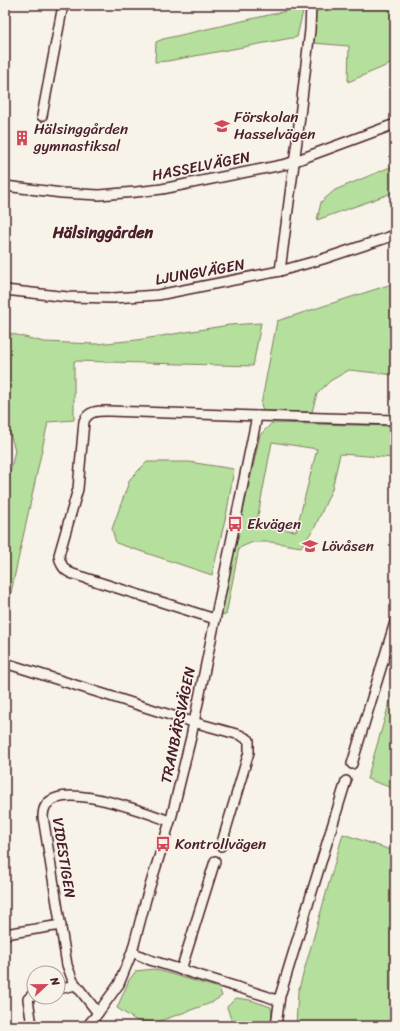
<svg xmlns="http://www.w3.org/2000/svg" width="400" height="1031" font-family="Sriracha,sans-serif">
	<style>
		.green { fill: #b5df9c; stroke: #807f64; fill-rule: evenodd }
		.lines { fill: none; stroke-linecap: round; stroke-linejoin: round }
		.street-casing { stroke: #4a1f2b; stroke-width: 12 }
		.street { stroke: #f7f3e8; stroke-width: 9 }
		.labels { text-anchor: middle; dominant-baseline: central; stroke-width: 3; stroke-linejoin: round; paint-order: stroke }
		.poi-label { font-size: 15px; fill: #4a1f2b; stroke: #f7f3e8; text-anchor: start }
		.street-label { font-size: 15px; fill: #4a1f2b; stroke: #f7f3e8 }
		.neighbourhood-label { font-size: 16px; font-weight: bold; fill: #4a1f2b; stroke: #f7f3e8 }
	</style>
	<rect width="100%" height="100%" fill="#f7f3e8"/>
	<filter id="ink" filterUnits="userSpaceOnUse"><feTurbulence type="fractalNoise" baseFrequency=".025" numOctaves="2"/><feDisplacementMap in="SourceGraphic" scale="8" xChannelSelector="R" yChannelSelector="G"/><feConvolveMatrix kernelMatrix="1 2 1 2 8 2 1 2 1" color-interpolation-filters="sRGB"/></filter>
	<g filter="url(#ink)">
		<g class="green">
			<polygon points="314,5 395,5 395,62 348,82 349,46 313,43"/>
			<polygon points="304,7 297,37 168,61 155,62 156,42 163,39"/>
			<polygon points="395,165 395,192 317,220 321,202 335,190"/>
			<polygon points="395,283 395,375 349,370 330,381 317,394 312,412 263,411 261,405 277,321"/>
			<polygon points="261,323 253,366 74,361 74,420 48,422 5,620 5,496 15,450 5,418 5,332 44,342 96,344 137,340 229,325"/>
			<path d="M272,423L395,426V458L340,454L332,489L315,527L301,547L271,542H253L239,548L226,615L220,614L260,435ZM272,442L317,449L296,531L256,526Z"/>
			<polygon points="147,462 189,462 234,469 227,511 212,575 116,543 112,529 130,479"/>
			<polygon points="395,684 395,789 367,779"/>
			<polygon points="395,833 395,1026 296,1026 298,992 343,834 391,850"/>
			<polygon points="154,969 219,988 222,996 211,1003 157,1022 137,1021 117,1008 129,980 136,971"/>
			<polygon points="236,998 250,1000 271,1007 273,1026 233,1026 227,1007"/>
		</g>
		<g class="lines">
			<defs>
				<g id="street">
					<polyline points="42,116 63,5"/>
					<polyline points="5,186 62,193 99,195 136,192 162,189 287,164 395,124"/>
					<polyline points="280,271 298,133 310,30 311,5"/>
					<polyline points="5,290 68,297 113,298 158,295 280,271 323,259 395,235"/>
					<path d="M215,619L73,574C64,571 60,564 59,555L78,489L84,421C89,410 99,411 109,411L257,416L395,420"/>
					<polyline points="5,663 186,720 240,735 249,740 249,752 221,846"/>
					<polyline points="352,764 395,622"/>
					<polyline points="5,934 61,925"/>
					<polyline points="132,952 150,960 266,996 279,1001"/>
					<polyline points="181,970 215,861"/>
					<polyline points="58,989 76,985"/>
					<path d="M98,1013L73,981L67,965L43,817C42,771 149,814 170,821"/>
					<polyline points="31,1019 28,999 34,993"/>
					<polyline points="87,1026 95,1017 119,984 132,952 146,899 172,815 191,737 257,416"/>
					<polyline points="276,1026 280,996 346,781"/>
				</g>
			</defs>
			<use href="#street" class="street-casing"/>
			<use href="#street" class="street"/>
		</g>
	</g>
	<defs>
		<symbol id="school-bare" viewBox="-9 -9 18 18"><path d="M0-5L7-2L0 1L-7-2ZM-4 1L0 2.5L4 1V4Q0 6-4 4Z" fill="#d1495b" stroke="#f7f3e8" stroke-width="2.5" paint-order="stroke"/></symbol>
		<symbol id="building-bare" viewBox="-9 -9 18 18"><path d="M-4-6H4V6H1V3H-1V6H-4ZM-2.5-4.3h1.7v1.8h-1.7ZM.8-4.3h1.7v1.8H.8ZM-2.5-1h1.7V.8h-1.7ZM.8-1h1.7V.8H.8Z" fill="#d1495b" stroke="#f7f3e8" stroke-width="2.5" paint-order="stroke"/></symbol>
		<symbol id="bus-bare" viewBox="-9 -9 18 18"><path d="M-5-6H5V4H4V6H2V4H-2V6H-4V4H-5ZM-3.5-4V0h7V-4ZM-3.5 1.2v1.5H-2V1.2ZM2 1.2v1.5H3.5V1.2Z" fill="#d1495b" stroke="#f7f3e8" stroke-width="2.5" paint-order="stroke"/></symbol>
	</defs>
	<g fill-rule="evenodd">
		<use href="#school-bare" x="211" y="115" width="22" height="22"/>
		<use href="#building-bare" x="11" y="127" width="22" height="22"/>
		<use href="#bus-bare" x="224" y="513" width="22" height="22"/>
		<use href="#school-bare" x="299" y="535" width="22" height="22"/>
		<use href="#bus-bare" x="152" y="833" width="22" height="22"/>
	</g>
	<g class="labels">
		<g class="poi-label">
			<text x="234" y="117">Förskolan<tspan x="234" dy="17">Hasselvägen</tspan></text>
			<text x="34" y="129">Hälsinggården<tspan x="34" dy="17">gymnastiksal</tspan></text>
			<text x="247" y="524">Ekvägen</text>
			<text x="322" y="546">Lövåsen</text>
			<text x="175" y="844">Kontrollvägen</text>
		</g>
		<g class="street-label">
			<text transform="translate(201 166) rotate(-11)">HASSELVÄGEN</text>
			<text transform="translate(200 272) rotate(-10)">LJUNGVÄGEN</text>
			<text transform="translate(178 725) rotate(-78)">TRANBÄRSVÄGEN</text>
			<text transform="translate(64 858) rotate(81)">VIDESTIGEN</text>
		</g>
		<g class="neighbourhood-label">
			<text x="103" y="232">Hälsinggården</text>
		</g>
	</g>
	<rect width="400" height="1031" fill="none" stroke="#f7f3e8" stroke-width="20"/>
	<rect x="10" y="10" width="380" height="1011" fill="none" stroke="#4a1f2b" stroke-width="1.5" filter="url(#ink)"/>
	<g transform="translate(46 985) rotate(68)"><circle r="19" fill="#f7f3e8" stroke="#b29e9c"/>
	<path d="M0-3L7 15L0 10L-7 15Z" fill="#d1495b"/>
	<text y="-6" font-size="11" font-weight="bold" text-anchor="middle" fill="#4a1f2b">N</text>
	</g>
</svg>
